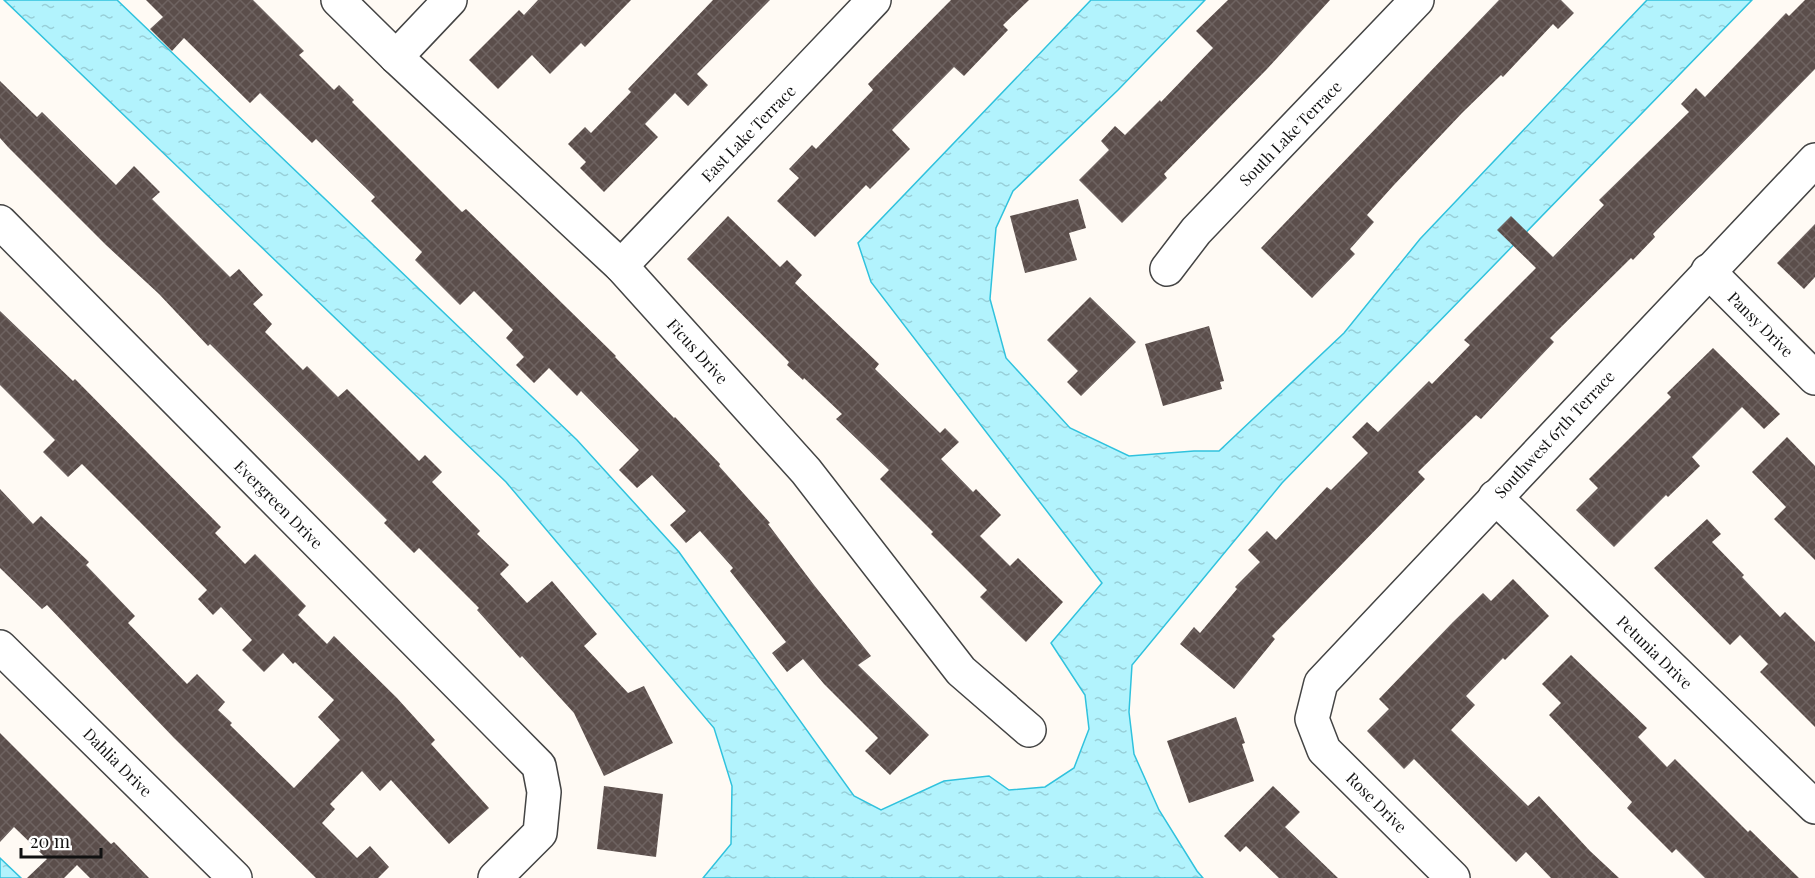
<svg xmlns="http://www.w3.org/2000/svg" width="1815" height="878" font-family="'Playfair Display',serif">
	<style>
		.water { fill: url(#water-ripples); stroke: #30c2dd; stroke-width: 1.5 }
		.building { fill: url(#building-cross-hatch) }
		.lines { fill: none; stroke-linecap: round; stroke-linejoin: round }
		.minor-casing { stroke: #444; stroke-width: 36 }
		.minor { stroke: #fff; stroke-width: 33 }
		.labels { text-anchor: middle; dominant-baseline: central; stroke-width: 6; stroke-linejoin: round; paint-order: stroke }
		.street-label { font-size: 16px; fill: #111; stroke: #fff }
	</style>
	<defs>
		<pattern id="water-ripples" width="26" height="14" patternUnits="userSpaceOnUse" patternTransform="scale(1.5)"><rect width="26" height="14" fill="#b2f3fd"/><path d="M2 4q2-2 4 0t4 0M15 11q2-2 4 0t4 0" fill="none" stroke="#98cfd8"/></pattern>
		<pattern id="building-cross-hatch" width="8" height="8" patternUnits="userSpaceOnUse" patternTransform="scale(1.5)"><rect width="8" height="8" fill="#5b4e4b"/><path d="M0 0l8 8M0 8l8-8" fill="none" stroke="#6e6361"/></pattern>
	</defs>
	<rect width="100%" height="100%" fill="#fffaf4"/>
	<g class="water">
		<polygon points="4,0 117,0 577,440 679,552 854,796 881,810 944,781 989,776 1009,790 1045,787 1074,768 1089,729 1085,695 1051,643 1102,583 871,282 858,243 1091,0 1205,0 1118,90 1013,191 996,228 990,299 1006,358 1070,428 1129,456 1194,451 1219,451 1344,333 1420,239 1647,0 1752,0 1282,483 1132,665 1129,712 1134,754 1159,810 1197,871 1203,878 703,878 731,844 732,786 714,728 506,482"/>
		<polygon points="0,858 21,878 0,878"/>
	</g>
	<g class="building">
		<polygon points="146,0 253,0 304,51 299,55 334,90 339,85 354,100 352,102 462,212 466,209 616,356 615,357 674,418 675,417 720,464 719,466 770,523 768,524 814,585 871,656 858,665 929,735 890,775 865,751 878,738 824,684 803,659 787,672 772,653 786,642 730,571 733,568 700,531 686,543 670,525 686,511 652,475 637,488 619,470 639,450 581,391 577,396 549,368 534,383 516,365 524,357 506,338 513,330 474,291 460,305 415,260 422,252 371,201 375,197 316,139 312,143 260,93 250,103 184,38 172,51 150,29 163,17"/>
		<polygon points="538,0 631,0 585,47 581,43 550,74 532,55 498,89 469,60 519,10 524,15"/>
		<polygon points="713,0 770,0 697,74 708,85 688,106 675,93 645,124 658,137 604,192 580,168 586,162 568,144 585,127 591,133 631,92 628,89"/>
		<polygon points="951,0 1029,0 1003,25 1008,30 964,76 954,67 892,130 910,149 870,189 866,185 815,237 777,201 799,178 789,169 812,145 816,149 873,90 868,84"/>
		<polygon points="1228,0 1330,0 1267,69 1164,174 1167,178 1122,223 1079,180 1109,150 1101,141 1115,126 1125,135 1160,100 1161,102 1213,48 1196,31"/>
		<polygon points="1499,0 1561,0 1574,13 1558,29 1553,24 1503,77 1501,75 1462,113 1393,186 1367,215 1374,222 1350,249 1355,254 1312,298 1261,248"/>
		<polygon points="1805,0 1815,0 1815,69 1653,234 1655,237 1633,260 1631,258 1550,338 1554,342 1481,419 1476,415 1418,472 1425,479 1272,636 1275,639 1234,689 1180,644 1194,627 1200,633 1237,589 1235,587 1260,562 1248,550 1267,531 1276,540 1327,487 1331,490 1368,453 1352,437 1367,422 1378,432 1429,381 1432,384 1470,345 1464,340 1536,268 1497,230 1511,216 1553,257 1604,205 1599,200 1689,112 1681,104 1696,88 1705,97 1786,13 1789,16"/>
		<polygon points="0,81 37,117 42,112 116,185 134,166 160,192 152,199 230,277 239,269 263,295 253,304 272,324 265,332 303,370 307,366 338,397 347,389 419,461 425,455 442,472 432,482 480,531 477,534 509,565 500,574 527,603 552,581 597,634 584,646 628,693 644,686 673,743 604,776 574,713 522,656 520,658 477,610 479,608 419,548 414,553 384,523 387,520 210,344 208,346 159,294 106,245 8,147 0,138"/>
		<polygon points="1078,199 1086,228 1069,233 1077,260 1025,273 1010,216"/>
		<polygon points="728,216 780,267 787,260 802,275 795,283 879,364 875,369 940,433 945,428 959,442 941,459 973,492 976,489 1001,515 980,536 1010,566 1018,558 1063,602 1026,642 980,597 987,590 931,534 933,532 880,479 889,470 836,419 842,414 804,378 803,380 787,365 789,362 687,259"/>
		<polygon points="1815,224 1815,277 1804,289 1777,263"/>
		<polygon points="1090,297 1136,342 1081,396 1067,382 1078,371 1047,340"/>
		<polygon points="0,311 73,381 75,379 221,527 215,533 245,564 255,554 306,606 298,615 327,644 334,636 397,698 435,740 431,744 489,808 449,844 391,780 380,791 362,771 330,804 335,809 322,823 357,858 370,846 389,867 378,878 316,878 174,738 47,605 42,609 0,568 0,489 33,524 41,516 89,562 86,565 135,616 128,623 187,684 197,674 225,702 218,710 232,723 230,725 294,788 340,740 318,717 334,700 295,662 293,664 283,653 264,672 242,650 252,640 221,607 213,615 198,599 207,590 139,521 82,464 68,477 43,452 55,440 0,385"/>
		<polygon points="1209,326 1224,381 1220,382 1222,389 1163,406 1145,344"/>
		<polygon points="1713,348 1780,414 1764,429 1742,407 1692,457 1700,466 1668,497 1666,495 1614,547 1576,510 1598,488 1589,479 1671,397 1667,393"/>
		<polygon points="1787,437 1815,466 1815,560 1774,519 1786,507 1752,472"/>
		<polygon points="1707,519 1721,534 1712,542 1744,575 1742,577 1780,617 1785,612 1815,642 1815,727 1760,672 1768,664 1740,635 1730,645 1654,568"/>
		<polygon points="1513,579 1549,616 1505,660 1503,658 1466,696 1475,705 1451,730 1528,806 1539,796 1590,851 1619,878 1551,878 1526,852 1516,862 1414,759 1404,769 1367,731 1389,709 1379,699 1453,622 1483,593 1491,601"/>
		<polygon points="1571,655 1647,728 1638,737 1667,767 1675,759 1748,832 1750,830 1799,878 1705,878 1676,849 1672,853 1627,808 1632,802 1549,715 1561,703 1542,684"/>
		<polygon points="1236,717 1245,743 1242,744 1254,781 1189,803 1167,741"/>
		<polygon points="0,733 111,844 114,842 149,878 90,878 77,865 64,878 27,878 47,859 14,827 0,842"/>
		<polygon points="604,786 663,794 656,857 597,849"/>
		<polygon points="1273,786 1300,812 1285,827 1338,878 1279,878 1246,846 1240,852 1224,836"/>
	</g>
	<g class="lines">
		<defs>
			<g id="minor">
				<polyline points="338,0 396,57 621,266 806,471 961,671 1029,730"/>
				<polyline points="396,57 450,0"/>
				<polyline points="0,222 539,766 544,792 540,833 495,878"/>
				<polyline points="621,266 874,0"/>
				<polyline points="1167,269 1196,231 1417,0"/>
				<polyline points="1708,271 1815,378"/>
				<polyline points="1495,497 1815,807"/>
				<polyline points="0,647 235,878"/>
				<polyline points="1453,878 1324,750 1312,719 1321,683 1815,160"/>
			</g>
		</defs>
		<use href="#minor" class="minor-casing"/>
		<use href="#minor" class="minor"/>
	</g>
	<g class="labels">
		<g class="street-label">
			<text transform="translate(748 133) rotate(-46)">East Lake Terrace</text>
			<text transform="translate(1290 133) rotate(-46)">South Lake Terrace</text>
			<text transform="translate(1761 324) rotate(45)">Pansy Drive</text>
			<text transform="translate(698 351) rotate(48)">Ficus Drive</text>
			<text transform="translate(1554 434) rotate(-47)">Southwest 67th Terrace</text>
			<text transform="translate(279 504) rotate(45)">Evergreen Drive</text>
			<text transform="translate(1655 652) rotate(44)">Petunia Drive</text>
			<text transform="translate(118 762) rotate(45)">Dahlia Drive</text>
			<text transform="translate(1377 802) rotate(45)">Rose Drive</text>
		</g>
	</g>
	<path d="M21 848v9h80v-9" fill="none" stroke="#111111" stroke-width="3"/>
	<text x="30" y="848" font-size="18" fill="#111111" stroke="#ffffff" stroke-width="4.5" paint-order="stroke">20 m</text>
</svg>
